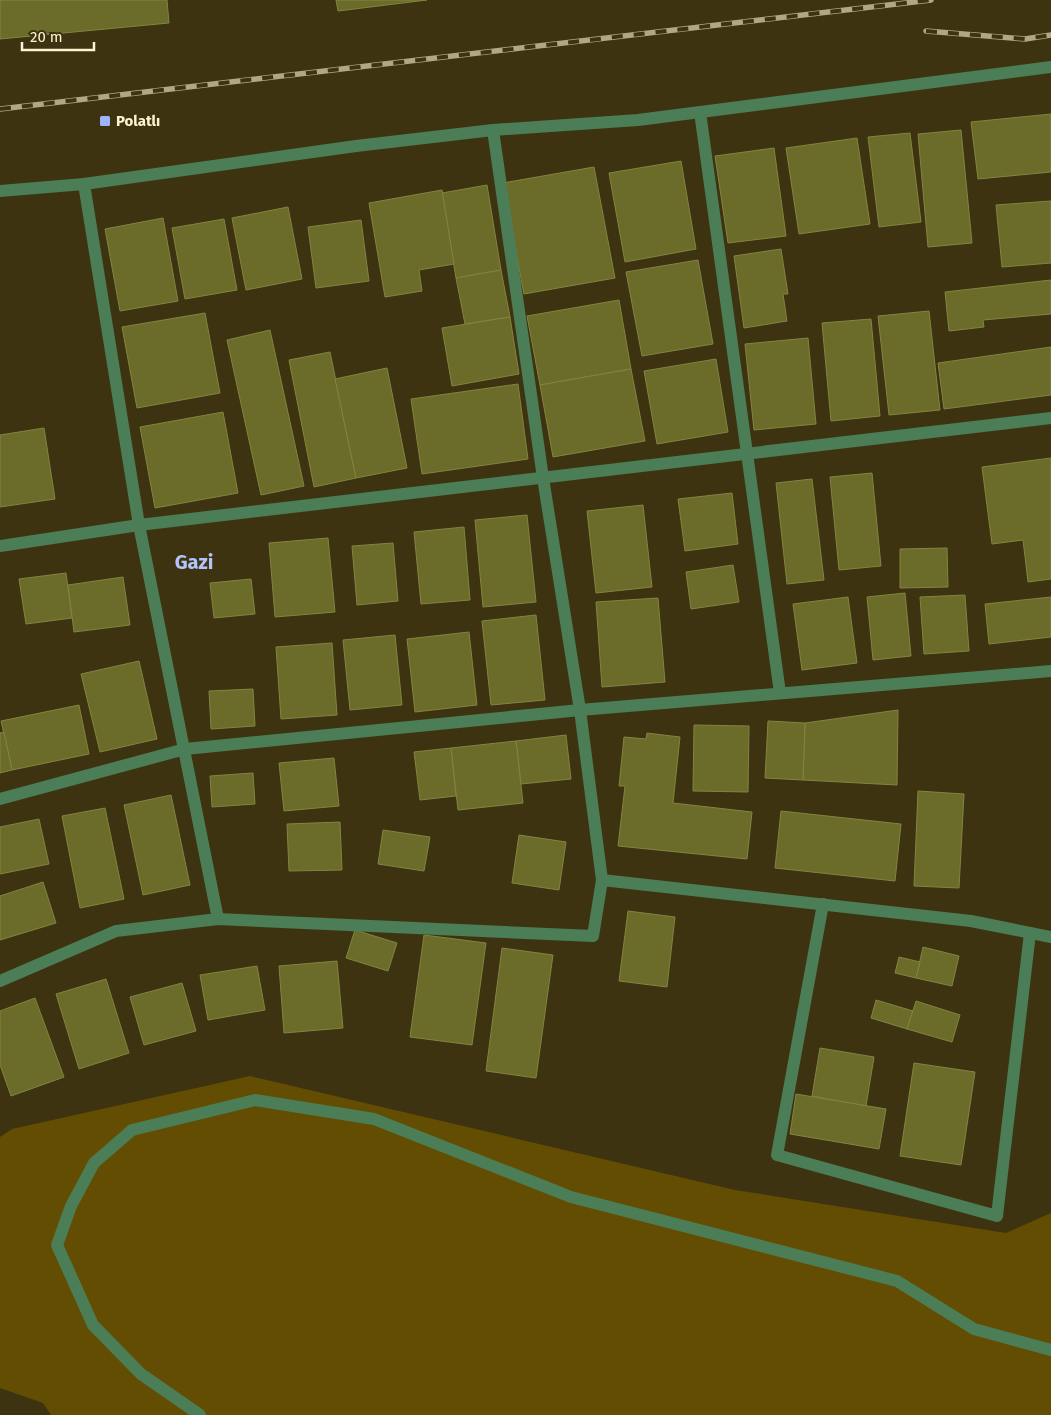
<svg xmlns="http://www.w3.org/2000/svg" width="1051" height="1415" font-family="'Fira Sans',sans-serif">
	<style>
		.park { fill: #634d02 }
		.building { fill: #6b6c29; stroke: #838442 }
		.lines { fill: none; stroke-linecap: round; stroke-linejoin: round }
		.minor { stroke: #4b7e56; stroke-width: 12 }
		.tertiary { stroke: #4b7e56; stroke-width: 12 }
		.rail-casing { stroke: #b2a684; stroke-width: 5.5 }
		.rail { stroke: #3e3310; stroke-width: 4; stroke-dasharray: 11; stroke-linecap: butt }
		.poi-dot { fill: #9db4fd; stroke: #3e3310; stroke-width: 2 }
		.labels { text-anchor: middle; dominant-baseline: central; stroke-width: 4; stroke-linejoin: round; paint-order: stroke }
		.poi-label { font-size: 15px; font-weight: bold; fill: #fff3d2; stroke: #3e3310; text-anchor: start }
		.district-label { font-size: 20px; font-weight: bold; fill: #b2c4fb; stroke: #3e3310 }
	</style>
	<rect width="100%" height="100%" fill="#3e3310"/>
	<polygon class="park" points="250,1076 735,1190 1006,1233 1051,1213 1051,1415 51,1415 43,1403 0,1388 0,1137 12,1129"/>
	<g class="building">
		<polygon points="0,0 167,0 169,23 0,39"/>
		<polygon points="336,0 427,0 338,11"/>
		<polygon points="1051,114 1051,172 978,179 971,122"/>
		<polygon points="961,130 972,243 928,247 918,134"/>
		<polygon points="910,133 921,222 879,227 868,137"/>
		<polygon points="857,138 870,224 799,234 786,148"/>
		<polygon points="774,148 786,236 728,243 715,156"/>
		<polygon points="681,161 696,249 625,262 609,173"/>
		<polygon points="594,167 615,278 524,294 503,183"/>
		<polygon points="487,185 501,270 456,278 442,193"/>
		<polygon points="442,190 454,264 419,270 422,291 385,297 369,203"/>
		<polygon points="1051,201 1051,263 1002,267 996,205"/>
		<polygon points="288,207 302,279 246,290 232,218"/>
		<polygon points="163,218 178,301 120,311 105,229"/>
		<polygon points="224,219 237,290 185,299 172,228"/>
		<polygon points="361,220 369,281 316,288 308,227"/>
		<polygon points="781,249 788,294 783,294 787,321 744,328 734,256"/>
		<polygon points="698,260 713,344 642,356 626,272"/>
		<polygon points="501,270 510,317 465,324 456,278"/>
		<polygon points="1051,280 1051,314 983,320 984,327 949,331 945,292"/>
		<polygon points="619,300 631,369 540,385 527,316"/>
		<polygon points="929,311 940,410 889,415 878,316"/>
		<polygon points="205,313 220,393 137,408 122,327"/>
		<polygon points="510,317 519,374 452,386 442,328"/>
		<polygon points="871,319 880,416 831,421 822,323"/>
		<polygon points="270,330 304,486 261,495 227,340"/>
		<polygon points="808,338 816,424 754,430 745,344"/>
		<polygon points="1051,347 1051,395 944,409 938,363"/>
		<polygon points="330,352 356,478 314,487 289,360"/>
		<polygon points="716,359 728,432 657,444 644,371"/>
		<polygon points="387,368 407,468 356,478 335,379"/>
		<polygon points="631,369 645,441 553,457 540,385"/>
		<polygon points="518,384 528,459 422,474 411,399"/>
		<polygon points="223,412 238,493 155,508 140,427"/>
		<polygon points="44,428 55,499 0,507 0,435"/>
		<polygon points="1051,458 1051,579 1028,582 1023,540 992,544 982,467"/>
		<polygon points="872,473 881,566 839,570 830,477"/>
		<polygon points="812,479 824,580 787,584 776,483"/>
		<polygon points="732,493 738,544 685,551 678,499"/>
		<polygon points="643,505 652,587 596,593 587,511"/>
		<polygon points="527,515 536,602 483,607 475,520"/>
		<polygon points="464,527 470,600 421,604 414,532"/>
		<polygon points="328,538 335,612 275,617 269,543"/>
		<polygon points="393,543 398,601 357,605 352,546"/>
		<polygon points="947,548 948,587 900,588 900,549"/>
		<polygon points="733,565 739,602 691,609 686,572"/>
		<polygon points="66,573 72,618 26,624 19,579"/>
		<polygon points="123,577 130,625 74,632 68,585"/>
		<polygon points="251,579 255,614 214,618 210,583"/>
		<polygon points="905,593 911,656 873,660 867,597"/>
		<polygon points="965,595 969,651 924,654 920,597"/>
		<polygon points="848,597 857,663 802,670 793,604"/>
		<polygon points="1051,597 1051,637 989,644 985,604"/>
		<polygon points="658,598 665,682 602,687 596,602"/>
		<polygon points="536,615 545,700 491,705 482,621"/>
		<polygon points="469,632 477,705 415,712 407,639"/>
		<polygon points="395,635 402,705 350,710 343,640"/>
		<polygon points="332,643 337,715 281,719 276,647"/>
		<polygon points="139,661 157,739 100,752 81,674"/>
		<polygon points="253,689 255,726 211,729 209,691"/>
		<polygon points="79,705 89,754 12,770 1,721"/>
		<polygon points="898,710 897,785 803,780 805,723"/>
		<polygon points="768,721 805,723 803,780 765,778"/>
		<polygon points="694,725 749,726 748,792 693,791"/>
		<polygon points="4,732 12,770 0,773 0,733"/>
		<polygon points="647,733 680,737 673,803 752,812 747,859 618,846 625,786 619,786 624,737 646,739"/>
		<polygon points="566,735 571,779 521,784 516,741"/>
		<polygon points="516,741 523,803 458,810 451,748"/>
		<polygon points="451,748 456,796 420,800 414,752"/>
		<polygon points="334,758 339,806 284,811 279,763"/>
		<polygon points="253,773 255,804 212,807 210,776"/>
		<polygon points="918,791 964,794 959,888 914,886"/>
		<polygon points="171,795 190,885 143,895 124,805"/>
		<polygon points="105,808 124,899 80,908 62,816"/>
		<polygon points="781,811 901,824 895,881 775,868"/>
		<polygon points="39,819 49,864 0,874 0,827"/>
		<polygon points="340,822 342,870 289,871 287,824"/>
		<polygon points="383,830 430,837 424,871 378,864"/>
		<polygon points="519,835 566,842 559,890 512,883"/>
		<polygon points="43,882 56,923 0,940 0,896"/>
		<polygon points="628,911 675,917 667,987 619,981"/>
		<polygon points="355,930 397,943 388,971 346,958"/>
		<polygon points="424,935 486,943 472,1045 410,1037"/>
		<polygon points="923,947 959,956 952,986 916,978"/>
		<polygon points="502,948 553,955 536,1078 486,1071"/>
		<polygon points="899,957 920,962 916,978 895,973"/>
		<polygon points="337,961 343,1028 284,1033 279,966"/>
		<polygon points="257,966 265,1010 208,1020 200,975"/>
		<polygon points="106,979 129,1053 79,1069 56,994"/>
		<polygon points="182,983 196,1031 144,1045 130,997"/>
		<polygon points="35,998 64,1077 11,1096 0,1065 0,1011"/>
		<polygon points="876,1000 913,1011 907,1029 871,1018"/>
		<polygon points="916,1001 960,1015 952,1042 907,1029"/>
		<polygon points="820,1048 874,1057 866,1106 812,1096"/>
		<polygon points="914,1063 975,1072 961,1165 900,1156"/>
		<polygon points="796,1094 886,1109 879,1149 790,1134"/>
	</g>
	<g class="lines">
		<g class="minor">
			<polyline points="700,112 780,693"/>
			<polyline points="493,130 543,478 580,710 602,880"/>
			<polyline points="84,184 139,525 218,919"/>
			<polyline points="0,546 139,525 1051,418"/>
			<polyline points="0,799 185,749 580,710 1051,671"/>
			<polyline points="823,904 777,1155 997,1216 1030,933"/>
			<polyline points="0,981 116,931 218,919 593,936 602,880 971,921 1051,937"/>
			<polyline points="200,1415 141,1374 93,1325 57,1245 71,1206 94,1163 132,1130 255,1100 374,1119 571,1197 897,1281 974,1329 1051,1350"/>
		</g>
		<polyline class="tertiary" points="0,191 84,184 356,146 493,130 638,120 1051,67"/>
		<defs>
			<g id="rail">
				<polyline points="926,31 1025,39 1051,35"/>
				<polyline points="0,109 931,0"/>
			</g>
		</defs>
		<use href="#rail" class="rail-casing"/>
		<use href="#rail" class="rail"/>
	</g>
	<rect class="poi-dot" x="99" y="115" width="12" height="12" rx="2.5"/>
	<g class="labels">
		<g class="poi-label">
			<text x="116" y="121">Polatlı</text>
		</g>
		<g class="district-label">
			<text x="194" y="562">Gazi</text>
		</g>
	</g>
	<path d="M22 42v8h72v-8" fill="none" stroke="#fff3d2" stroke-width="2.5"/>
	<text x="30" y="42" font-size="15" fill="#fff3d2" stroke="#3e3310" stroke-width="4" paint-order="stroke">20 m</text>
</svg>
